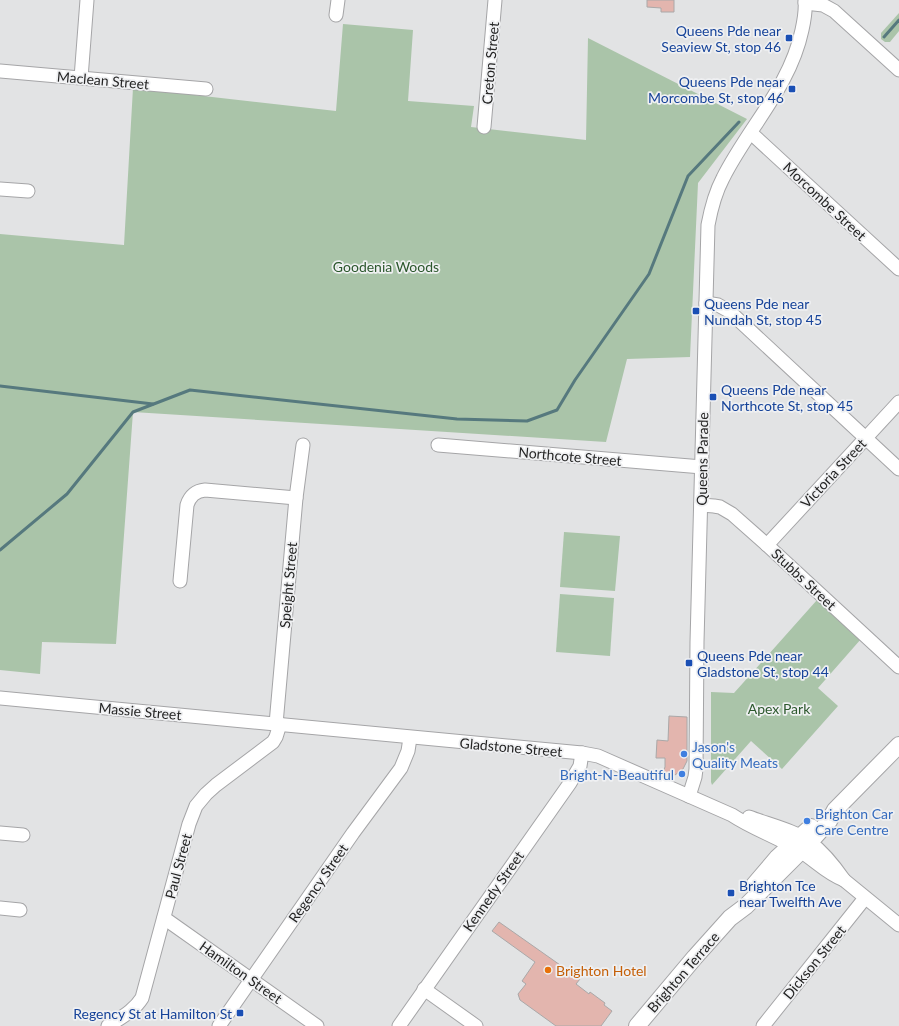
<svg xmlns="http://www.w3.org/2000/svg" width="899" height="1026" font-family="Lato,sans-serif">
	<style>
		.green { fill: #aac4a9 }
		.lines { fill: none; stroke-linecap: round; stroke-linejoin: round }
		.stream { stroke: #56797e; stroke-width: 3 }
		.building { fill: #e3b5ae; stroke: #aaa8a8 }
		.minor-casing { stroke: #a5a5a7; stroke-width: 15 }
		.major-casing { stroke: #a5a5a7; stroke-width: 18 }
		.minor { stroke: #fff; stroke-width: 13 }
		.major { stroke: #fff; stroke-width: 16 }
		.transit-dot { fill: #1a4fb4; stroke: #eff0f2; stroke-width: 1.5 }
		.shop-dot { fill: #3f7fe0; stroke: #eff0f2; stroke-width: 1.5 }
		.food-dot { fill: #e8710a; stroke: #eff0f2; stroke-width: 1.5 }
		.labels { text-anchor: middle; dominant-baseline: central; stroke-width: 3.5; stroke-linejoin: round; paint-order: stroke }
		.transit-label { font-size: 14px; fill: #164399; stroke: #eff0f2; text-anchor: start }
		.street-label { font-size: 14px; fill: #242424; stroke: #eff0f2 }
		.park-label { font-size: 14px; fill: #2b572c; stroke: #eff0f2 }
		.shop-label { font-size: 14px; fill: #366cbe; stroke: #eff0f2; text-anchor: start }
		.food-label { font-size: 14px; fill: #c56008; stroke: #eff0f2; text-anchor: start }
	</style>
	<rect width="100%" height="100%" fill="#e2e3e4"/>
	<g class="green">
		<polygon points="899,13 899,31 890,42 885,42 881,39 881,33"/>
		<polygon points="343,24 413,30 408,101 474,106 471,127 586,140 588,38 747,119 698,183 690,357 627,359 606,442 133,412 116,644 42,642 40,674 0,670 0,234 124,245 133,88 336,111"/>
		<polygon points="564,532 620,536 615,591 560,587"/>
		<polygon points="560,594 614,598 610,656 556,652"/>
		<polygon points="817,600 861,639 818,688 838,706 782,769 751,741 712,785 711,782 711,692 734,693"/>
	</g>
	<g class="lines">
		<g class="stream">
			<polyline points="884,37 899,20"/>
			<polyline points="0,386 153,404"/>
			<polyline points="0,550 67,494 133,412 190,390 457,419 527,421 557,410 575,380 649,274 688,176 739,122"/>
		</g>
	</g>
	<g class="building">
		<polygon points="647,0 674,0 674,12 661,12 661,8 647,7"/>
		<polygon points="669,716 687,717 687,761 683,769 675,775 666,774 663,772 665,767 665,758 656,758 657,740 668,741"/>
		<polygon points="499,922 580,979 576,984 589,994 590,992 605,1003 604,1005 612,1011 601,1026 556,1026 520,1000 518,994 526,984 522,981 535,962 492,931"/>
	</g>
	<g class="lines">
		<defs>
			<g id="minor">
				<polyline points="805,3 823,5 834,11 899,70"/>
				<polyline points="336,15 338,0"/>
				<polyline points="0,71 206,89"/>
				<polyline points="81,78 87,0"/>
				<polyline points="484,127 495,0"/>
				<polyline points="751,133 899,269"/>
				<polyline points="0,189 28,191"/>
				<polyline points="706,303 718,305 729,311 899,469"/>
				<polyline points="438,445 702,467"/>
				<polyline points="701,505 714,506 720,507 732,514 767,545 899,667"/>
				<polyline points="767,545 899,402"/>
				<path d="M180,581L187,505C190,496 195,491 205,490L296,498"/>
				<path d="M0,698L582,753L598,756L732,815C753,829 778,837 800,851C816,861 826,873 844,880"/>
				<polyline points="276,724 296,498 303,445"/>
				<path d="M689,796L695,777L696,769L697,642L708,225C711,209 715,193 723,178C748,128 790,87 802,30C804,21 806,10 805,0"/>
				<path d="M749,817C767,824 796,831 810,842C823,852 835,867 844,880L899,925"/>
				<polyline points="0,833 23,835"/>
				<polyline points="0,908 20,910"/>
				<polyline points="164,918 317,1026"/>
				<polyline points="424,989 476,1026"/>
				<path d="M108,1026C120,1018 134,1011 142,998L189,824L196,806L206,794L216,785L273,742L276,737L280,724"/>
				<polyline points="219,1026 353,833 401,768 408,751 410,738"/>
				<polyline points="399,1026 570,783 580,766 582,753"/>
				<polyline points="763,1026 865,898"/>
			</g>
			<g id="major">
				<polyline points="754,885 777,858 811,827"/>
				<polyline points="637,1026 695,957 730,918 746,906 810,842 829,821 835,810 899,745"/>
			</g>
		</defs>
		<use href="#minor" class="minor-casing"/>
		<use href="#major" class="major-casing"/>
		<use href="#minor" class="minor"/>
		<use href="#major" class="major"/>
	</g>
	<g class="transit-dot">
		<rect x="785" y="34" width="8" height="8" rx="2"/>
		<rect x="788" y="85" width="8" height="8" rx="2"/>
		<rect x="692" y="307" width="8" height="8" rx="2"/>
		<rect x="709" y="393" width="8" height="8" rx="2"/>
		<rect x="685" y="659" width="8" height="8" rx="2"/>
		<rect x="727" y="889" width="8" height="8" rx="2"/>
		<rect x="236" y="1009" width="8" height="8" rx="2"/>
	</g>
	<g class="shop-dot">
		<circle cx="684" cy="754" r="4"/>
		<circle cx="682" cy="774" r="4"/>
		<circle cx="807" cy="821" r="4"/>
	</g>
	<circle class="food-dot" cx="548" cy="970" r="4"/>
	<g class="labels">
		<g class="transit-label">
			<text x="781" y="30" text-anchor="end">Queens Pde near<tspan x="781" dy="16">Seaview St, stop 46</tspan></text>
			<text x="784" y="81" text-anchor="end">Queens Pde near<tspan x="784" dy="16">Morcombe St, stop 46</tspan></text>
			<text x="704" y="303">Queens Pde near<tspan x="704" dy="16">Nundah St, stop 45</tspan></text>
			<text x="721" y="389">Queens Pde near<tspan x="721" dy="16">Northcote St, stop 45</tspan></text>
			<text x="697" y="655">Queens Pde near<tspan x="697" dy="16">Gladstone St, stop 44</tspan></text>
			<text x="739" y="885">Brighton Tce<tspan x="739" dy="16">near Twelfth Ave</tspan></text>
			<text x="232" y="1013" text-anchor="end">Regency St at Hamilton St</text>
		</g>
		<g class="street-label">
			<text transform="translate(490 63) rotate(-85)">Creton Street</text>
			<text transform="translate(103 80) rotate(5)">Maclean Street</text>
			<text transform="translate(825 201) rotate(43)">Morcombe Street</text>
			<text transform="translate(570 456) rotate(5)">Northcote Street</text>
			<text transform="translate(702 459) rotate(-89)">Queens Parade</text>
			<text transform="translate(833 473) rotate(-47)">Victoria Street</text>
			<text transform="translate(804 579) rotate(43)">Stubbs Street</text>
			<text transform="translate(288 585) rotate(-85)">Speight Street</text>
			<text transform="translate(140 711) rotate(5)">Massie Street</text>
			<text transform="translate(511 747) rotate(5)">Gladstone Street</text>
			<text transform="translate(178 866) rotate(-75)">Paul Street</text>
			<text transform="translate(318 883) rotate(-55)">Regency Street</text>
			<text transform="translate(493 891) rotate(-55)">Kennedy Street</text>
			<text transform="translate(814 962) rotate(-51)">Dickson Street</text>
			<text transform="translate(241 972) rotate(35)">Hamilton Street</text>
			<text transform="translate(683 972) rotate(-49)">Brighton Terrace</text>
		</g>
		<g class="park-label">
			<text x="386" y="266">Goodenia Woods</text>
			<text x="779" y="708">Apex Park</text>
		</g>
		<g class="shop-label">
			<text x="692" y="746">Jason's<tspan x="692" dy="16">Quality Meats</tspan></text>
			<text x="674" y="774" text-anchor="end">Bright-N-Beautiful</text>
			<text x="815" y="813">Brighton Car<tspan x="815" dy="16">Care Centre</tspan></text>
		</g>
		<g class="food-label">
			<text x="556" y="970">Brighton Hotel</text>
		</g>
	</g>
</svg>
